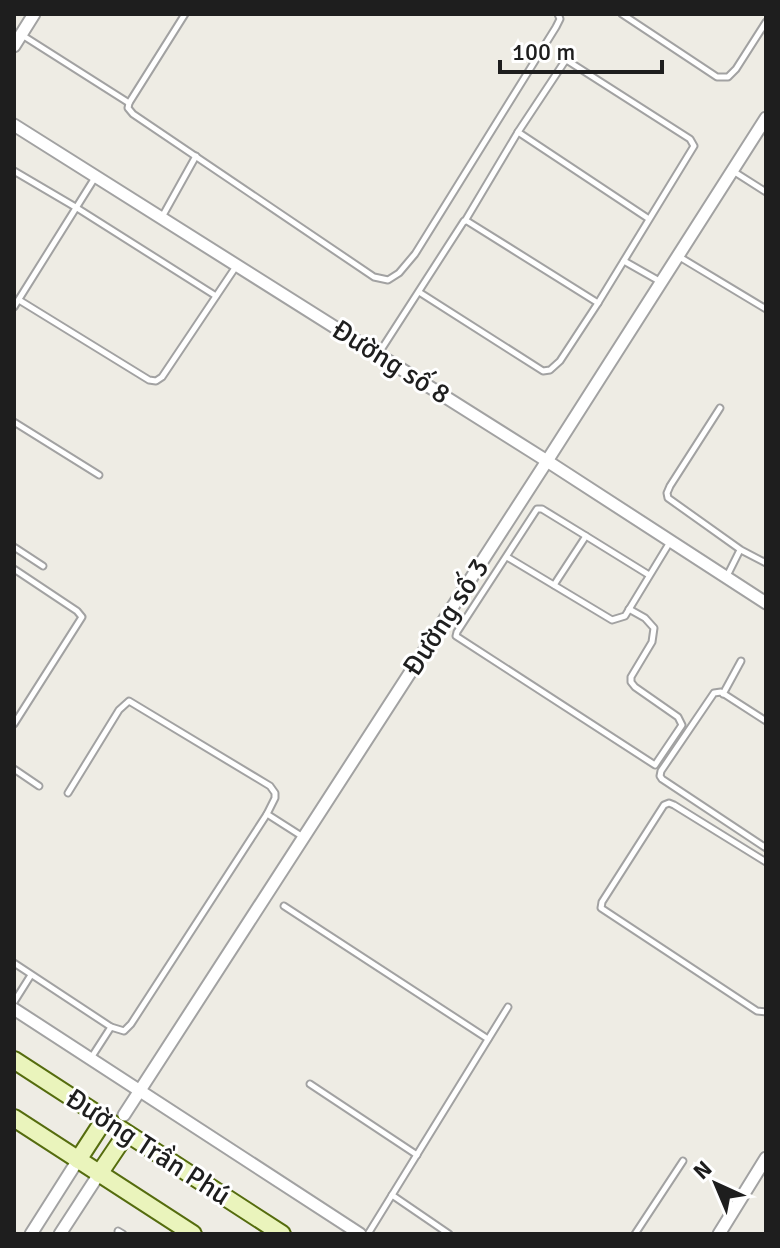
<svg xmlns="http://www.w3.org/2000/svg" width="780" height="1248" font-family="Signika,sans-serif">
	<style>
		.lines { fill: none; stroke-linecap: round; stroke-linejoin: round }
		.lane-casing { stroke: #a2a2a2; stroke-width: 9 }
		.street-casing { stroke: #a2a2a2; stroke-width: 15 }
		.secondary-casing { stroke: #556c0e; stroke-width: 20 }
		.lane { stroke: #fff; stroke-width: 5 }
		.street { stroke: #fff; stroke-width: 11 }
		.secondary { stroke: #eaf4bc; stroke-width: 16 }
		.labels { text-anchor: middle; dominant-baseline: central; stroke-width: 6; stroke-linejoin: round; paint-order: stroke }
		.street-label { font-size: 28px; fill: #1e1e1e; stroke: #fff }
	</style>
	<rect width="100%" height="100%" fill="#eeece4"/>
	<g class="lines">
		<defs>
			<g id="lane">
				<polyline points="185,14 129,103 128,108 133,114 374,277 388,280 399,273 415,254 556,27 560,19 558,14"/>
				<polyline points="622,14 717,77 728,77 736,69 766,22"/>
				<polyline points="22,35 129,103"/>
				<polyline points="14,171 77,208 216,296"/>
				<polyline points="733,171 766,192"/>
				<polyline points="162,217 196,156"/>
				<polyline points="465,221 518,132"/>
				<polyline points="678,256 766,309"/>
				<polyline points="624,261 661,282"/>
				<polyline points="419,292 543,371 550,370 560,361 598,303 694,146 690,139 568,61 565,61 518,132 649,219"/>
				<polyline points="19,300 149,380 156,381 162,377 237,265"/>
				<polyline points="14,307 96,176"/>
				<polyline points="379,353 464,221 467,221 598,303"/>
				<polyline points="720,408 670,486 667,493 668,498 741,550 766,563"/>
				<polyline points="14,422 99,475"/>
				<polyline points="586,536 542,509 537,509 457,632 456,636 655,765 682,725 678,717 635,687 631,682 631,677 652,642 654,628 645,618 629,609"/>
				<polyline points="14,547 43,566"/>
				<polyline points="507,557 612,620 625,616 670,542"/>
				<polyline points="14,569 77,611 82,617 14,724"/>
				<polyline points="727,576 740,550"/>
				<polyline points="554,585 586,536 649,575"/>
				<polyline points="723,694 741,661"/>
				<polyline points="766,721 721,692 714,693 661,771 660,776 662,779 766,848"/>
				<polyline points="14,769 39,786"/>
				<polyline points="267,814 303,837"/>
				<polyline points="766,862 674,805 669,803 664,805 602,902 601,908 757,1011 766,1012"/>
				<polyline points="284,906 488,1039"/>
				<polyline points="14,963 111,1027 124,1031 131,1024 267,814 275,798 275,793 270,786 129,701 119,710 68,793"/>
				<polyline points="14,1002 31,975"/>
				<polyline points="91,1058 111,1027"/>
				<polyline points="310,1084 417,1155"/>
				<polyline points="392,1195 449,1234"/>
				<polyline points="118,1231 123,1234"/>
				<polyline points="368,1234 508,1007"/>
				<polyline points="635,1234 683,1161"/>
			</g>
			<g id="street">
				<polyline points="14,46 34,14"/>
				<polyline points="14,125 547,461 766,603"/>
				<polyline points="14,1009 360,1234"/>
				<polyline points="124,1115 547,461 766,118"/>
				<polyline points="31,1234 78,1160"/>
				<polyline points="60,1234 99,1174"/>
				<polyline points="719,1234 766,1158"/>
			</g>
			<g id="secondary">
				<polyline points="14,1060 282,1234"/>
				<polyline points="14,1118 193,1234"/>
				<polyline points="78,1160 104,1120"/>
				<polyline points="99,1174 126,1134"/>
			</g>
		</defs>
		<use href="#lane" class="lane-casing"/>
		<use href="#street" class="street-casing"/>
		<use href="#secondary" class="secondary-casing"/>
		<use href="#lane" class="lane"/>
		<use href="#street" class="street"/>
		<use href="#secondary" class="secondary"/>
	</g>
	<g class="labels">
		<g class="street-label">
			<text transform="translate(391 362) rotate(32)">Đường số 8</text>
			<text transform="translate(446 617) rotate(-57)">Đường số 3</text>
			<text transform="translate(148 1147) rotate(33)">Đường Trần Phú</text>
		</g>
	</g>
	<rect width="780" height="1248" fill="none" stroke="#1e1e1e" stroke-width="32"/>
	<g transform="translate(716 1184) rotate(316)" stroke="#ffffff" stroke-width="6" paint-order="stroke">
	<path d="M0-6L14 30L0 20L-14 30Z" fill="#1e1e1e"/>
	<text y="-12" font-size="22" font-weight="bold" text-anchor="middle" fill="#1e1e1e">N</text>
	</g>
	<path d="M500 60v12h162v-12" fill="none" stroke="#1e1e1e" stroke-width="4"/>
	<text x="512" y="60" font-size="24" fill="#1e1e1e" stroke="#ffffff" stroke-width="6" paint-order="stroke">100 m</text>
</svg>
